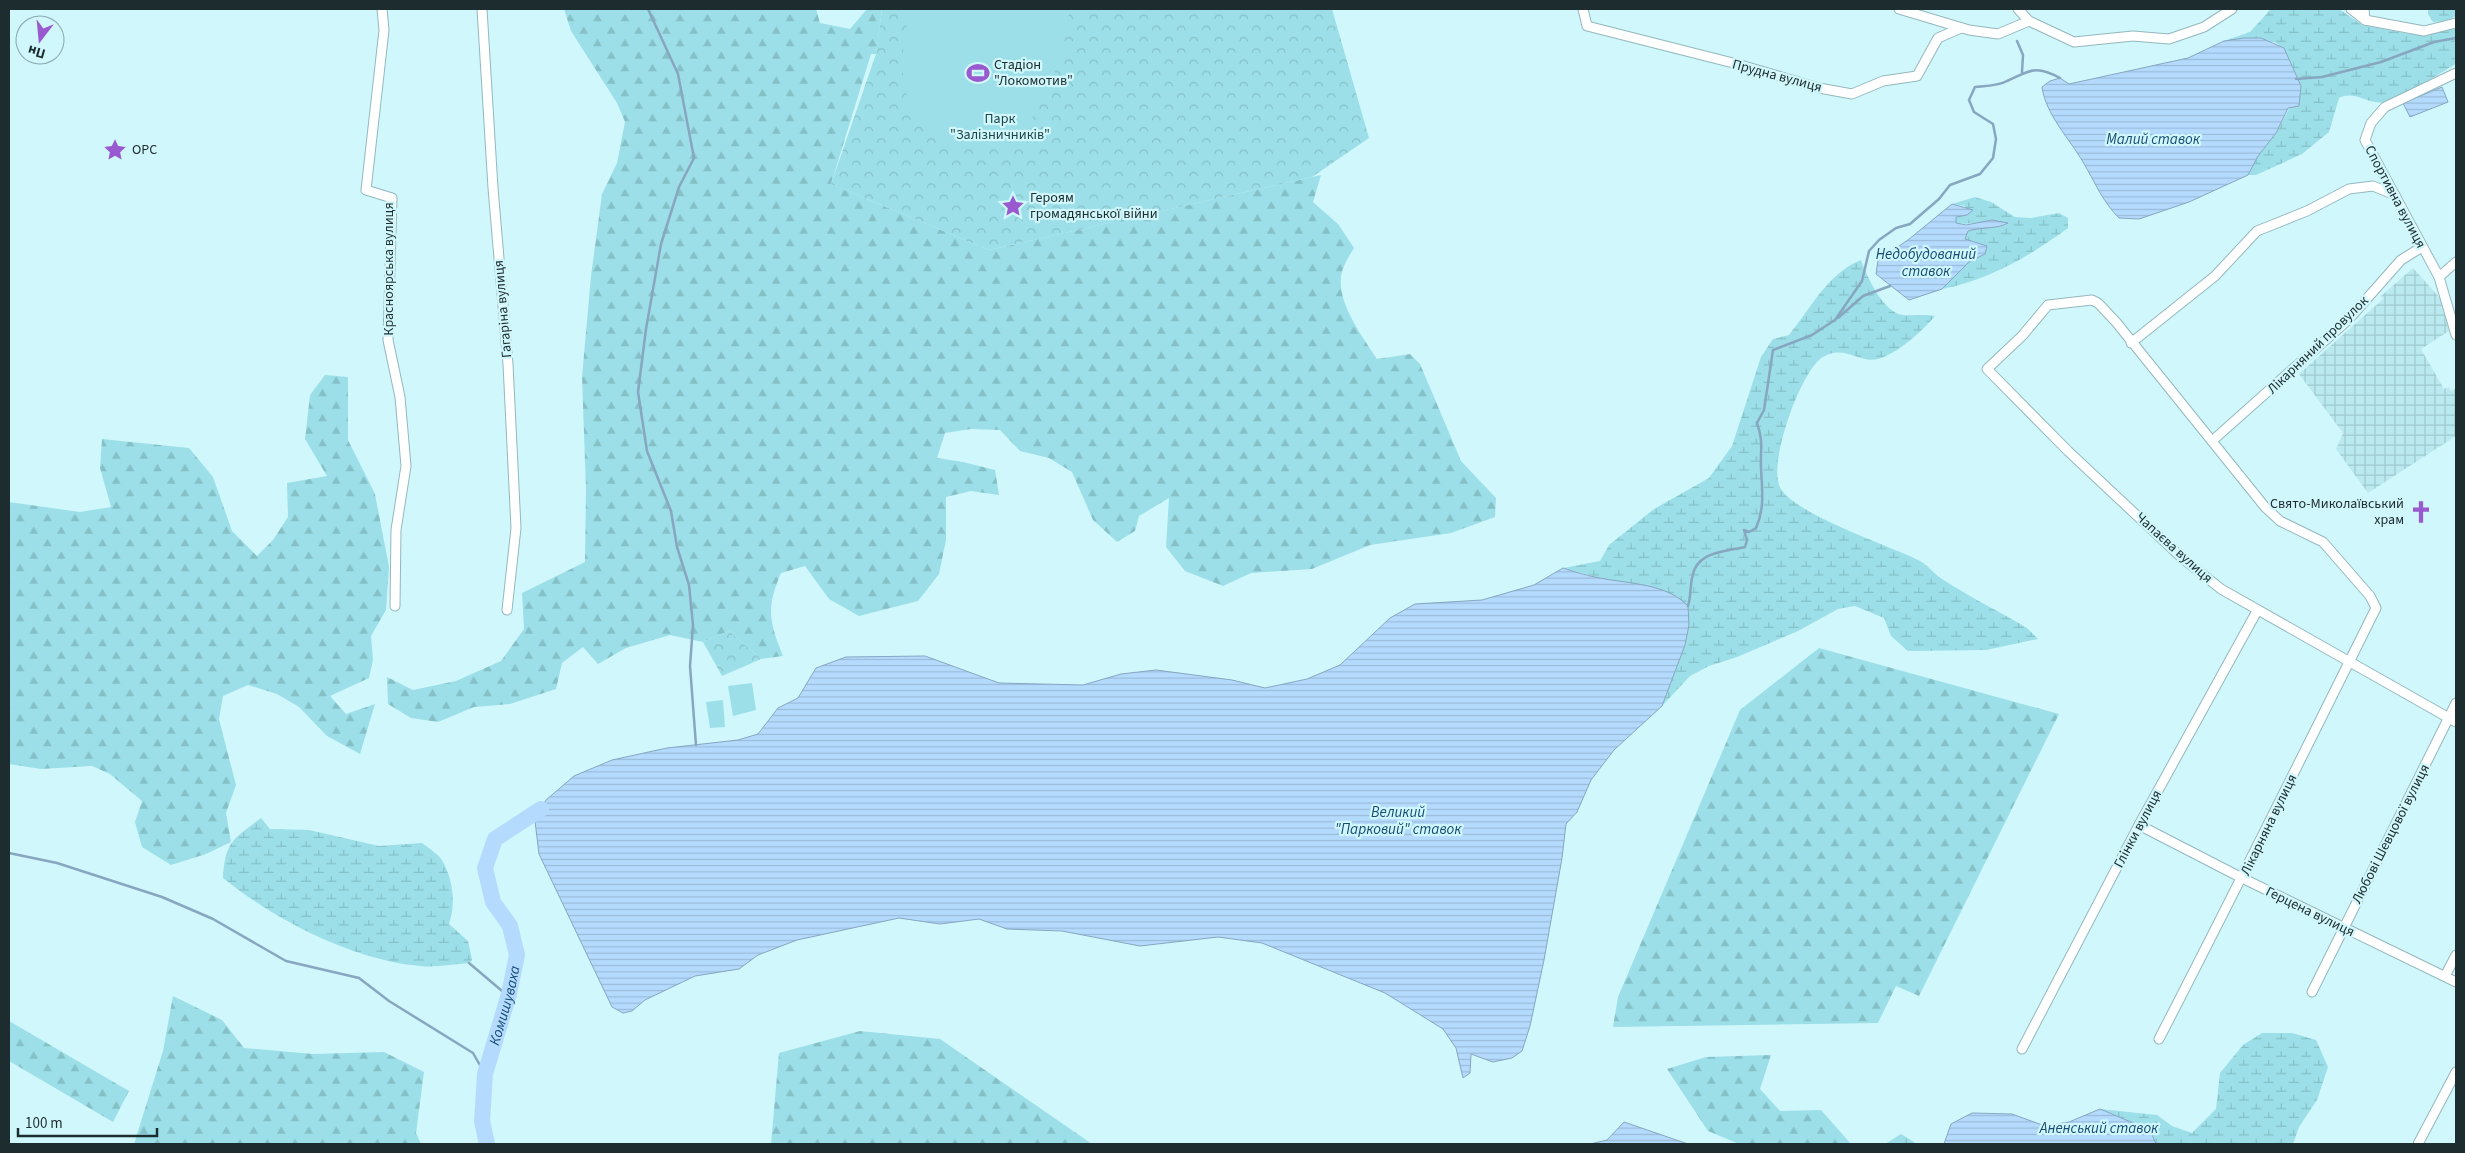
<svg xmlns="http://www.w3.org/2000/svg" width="2465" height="1153" font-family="'Source Sans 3',sans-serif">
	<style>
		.industrial { fill: url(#industrial-grid) }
		.forest { fill: url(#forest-firs) }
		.wetland { fill: url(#wetland-marsh) }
		.park { fill: url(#park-crowns) }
		.pitch { fill: #9cdfe8 }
		.water { fill: url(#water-rules); stroke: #87a6c0 }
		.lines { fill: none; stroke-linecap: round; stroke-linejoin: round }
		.stream { stroke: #87a6c0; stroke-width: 2.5 }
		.river { stroke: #b4dbfe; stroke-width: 16 }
		.street-casing { stroke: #93b8bd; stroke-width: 11 }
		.street { stroke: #fff; stroke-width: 9 }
		.labels { text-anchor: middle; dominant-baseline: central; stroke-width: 4.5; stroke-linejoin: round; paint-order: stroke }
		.poi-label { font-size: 14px; fill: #1d2c2e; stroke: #d0f7fc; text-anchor: start }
		.street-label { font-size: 14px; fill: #1d2c2e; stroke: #d0f7fc }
		.park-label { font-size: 14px; fill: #1f454a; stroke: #d0f7fc }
		.water-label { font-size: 15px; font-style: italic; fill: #174c75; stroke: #d0f7fc }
	</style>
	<defs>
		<pattern id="industrial-grid" width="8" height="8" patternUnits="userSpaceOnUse" patternTransform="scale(1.25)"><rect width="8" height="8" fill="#baeaf0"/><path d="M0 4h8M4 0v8" fill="none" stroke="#9fc9ce"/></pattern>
		<pattern id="forest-firs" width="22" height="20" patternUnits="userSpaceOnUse" patternTransform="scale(1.25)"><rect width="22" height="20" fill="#9cdfe8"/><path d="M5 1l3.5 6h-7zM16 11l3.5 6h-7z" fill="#86c0c7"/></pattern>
		<pattern id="wetland-marsh" width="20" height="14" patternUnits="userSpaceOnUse" patternTransform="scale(1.25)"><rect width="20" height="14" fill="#9cdfe8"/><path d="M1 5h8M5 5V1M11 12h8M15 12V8" fill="none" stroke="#86c0c7"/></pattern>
		<pattern id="park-crowns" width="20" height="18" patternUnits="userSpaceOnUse" patternTransform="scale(1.25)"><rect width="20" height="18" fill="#9cdfe8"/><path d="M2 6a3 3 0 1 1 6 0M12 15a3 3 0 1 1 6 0" fill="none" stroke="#86c0c7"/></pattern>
		<pattern id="water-rules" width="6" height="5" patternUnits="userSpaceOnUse" patternTransform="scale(1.25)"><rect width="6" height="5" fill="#b4dbfe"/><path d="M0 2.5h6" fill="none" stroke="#9abcda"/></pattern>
	</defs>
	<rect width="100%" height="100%" fill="#d0f7fc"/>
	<polygon class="industrial" points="2413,268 2440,298 2449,331 2421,349 2444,389 2449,387 2451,391 2456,388 2456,436 2368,493 2336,449 2343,433 2299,374 2383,299 2381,296"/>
	<g class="forest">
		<path d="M564,9H816L820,23L850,29L867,9H882L876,54H871L831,184L989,250L1321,175L1313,202L1338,224L1354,248C1350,255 1345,262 1343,269C1332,297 1363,337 1377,359L1410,354L1420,364L1461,461L1496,498L1495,517L1451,533L1370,545L1312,569L1251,573L1223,586L1185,571L1166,547L1169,498L1139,516L1135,531L1117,542L1093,520L1072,472L1049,458L1020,451L1000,430L971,429L945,433L937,458L963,462L995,470L999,495L971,491L946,497V540L939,574L918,601L859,616L829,599L805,566L781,573C766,608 769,621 783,656L761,659L729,631L703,642L670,635L626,648L598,664L583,647L562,663L556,689L510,704L474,707L438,722L411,718L388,704L387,677L413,690L456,681L501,661L524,629L522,593L585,562L586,489L582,377L591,276L602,194L617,163L625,122L617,103L571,31Z"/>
		<polygon points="325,375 348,377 348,440 375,494 389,567 386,610 371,636 373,660 369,678 330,696 346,714 375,704 360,754 327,736 299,707 277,694 248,685 223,696 219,719 236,785 226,813 231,842 206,854 171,865 142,847 135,822 142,801 110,774 92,766 41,769 9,764 9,502 80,512 111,507 100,468 102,439 189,448 213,477 232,531 257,556 273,540 288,517 287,483 327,476 305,439 310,395"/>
		<polygon points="1819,648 2059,714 1919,996 1896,986 1878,1023 1613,1027 1618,997 1740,710"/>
		<polygon points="173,996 222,1020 244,1048 313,1054 384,1052 424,1072 416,1133 421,1144 134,1144 163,1051"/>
		<polygon points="9,1021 129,1091 113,1122 9,1061"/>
		<polygon points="860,1031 940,1039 1092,1144 771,1144 779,1053"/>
		<polygon points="1771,1055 1760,1089 1780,1111 1821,1110 1851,1144 1739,1144 1708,1131 1667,1069 1706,1057"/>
	</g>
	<g class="wetland">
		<path d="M2271,9H2339L2362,25L2409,34H2424L2456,28V64C2438,74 2403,98 2384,102C2368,105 2355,90 2339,98L2329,132L2302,154L2256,175H2248L2258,156L2276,133L2301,86L2284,48L2274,42L2224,41L2250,32Z"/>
		<polygon points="2428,9 2456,9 2456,16 2446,21 2433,22 2428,14"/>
		<path d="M1975,197L1991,202L2015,217L2031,218L2059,213L2068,218V228C2030,256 1989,280 1942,289L1969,262L1985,254L1973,242L1964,239L1968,231C1981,227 1998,229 2008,223C1990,218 1974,226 1956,223V217L1967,215L1965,206L1952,204Z"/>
		<path d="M1861,260C1867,276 1883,313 1903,315C1914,316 1924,314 1935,316C1922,331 1899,353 1878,359C1859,364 1843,342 1820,359C1800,375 1766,466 1781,489C1797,515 1888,545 1918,560C1927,564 1933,573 1942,579C1969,597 1999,611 2027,628L2038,639L1986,650L1908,651L1891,636L1884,618L1855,606L1838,609L1798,631L1737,657L1709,666L1690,676L1662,706L1685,645L1600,578L1563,568L1600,561L1609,545L1654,509L1709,478L1732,446L1761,357L1773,339L1789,335C1811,308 1828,273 1861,260Z"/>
		<path d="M261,818L270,829L309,830L379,846L422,843C428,848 439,854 443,862C453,880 456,904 449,924L468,941L472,960L469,963C453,964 435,968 420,966C352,960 275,920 223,878C225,841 234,839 261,818Z"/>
		<polygon points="2262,1033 2292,1033 2316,1040 2328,1067 2317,1100 2299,1127 2293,1144 2156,1144 2150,1130 2100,1109 2157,1115 2172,1126 2192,1133 2216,1109 2220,1073 2243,1045"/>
		<polygon points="1901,1134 1917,1144 1885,1144"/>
	</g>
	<g class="park">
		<polygon points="882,9 1332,9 1369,138 1312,177 989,250 831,184 876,54"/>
		<polygon points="729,631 761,659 722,676 703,642"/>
	</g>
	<g class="pitch">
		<path d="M911,9H1070C1068,17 1068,27 1066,35C1059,65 1037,126 1010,142C995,151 974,151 958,146C896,129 896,60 911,9Z"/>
		<polygon points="752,683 756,710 733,716 728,686"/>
		<polygon points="723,700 725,727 710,728 706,702"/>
	</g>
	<g class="water">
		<path d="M2244,38H2261L2284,48L2301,86L2299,106L2288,108L2276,133L2258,156L2248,175L2189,202L2139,219L2119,218C2102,201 2095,182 2083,162C2069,138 2046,115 2042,87L2050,81L2060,78L2069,84L2188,58L2224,41Z"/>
		<polygon points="2442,87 2448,102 2410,117 2403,103"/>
		<path d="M1952,204L1973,210L1967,215L1956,217V223L1966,225L1992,220L2008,223C1998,229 1981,227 1968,231L1965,239L1987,246L1985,254L1969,262L1942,289L1909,300L1876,274L1878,260L1908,240Z"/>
		<path d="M1563,568C1575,572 1588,576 1600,578C1629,584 1666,583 1688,606L1689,625L1685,645L1662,706L1614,750L1591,780L1577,812L1566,824L1562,858L1544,960L1530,1026L1522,1051L1512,1058L1493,1062L1471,1054L1470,1073L1463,1078L1456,1048L1443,1029L1385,993L1262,943L1218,937L1140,946L1062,931L1007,929L979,919L940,924L899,918L797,940L758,955L739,969L695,976L645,1000L632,1011L623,1013L612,1007L539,854L535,821L546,800L574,776L612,760L667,748L738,740L758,734L778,708L798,698L816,668L846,657L925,656L999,683L1083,685L1121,674L1156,670L1232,680L1265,688L1307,679L1340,665L1390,618L1415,604L1482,600L1534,585Z"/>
		<polygon points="2100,1109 2150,1130 2156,1144 1944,1144 1951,1124 1972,1113 2012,1114 2045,1126 2069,1122"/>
		<polygon points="1624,1122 1688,1144 1590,1144 1607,1140"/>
	</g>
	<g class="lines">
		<g class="stream">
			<polyline points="648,9 678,74 694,158 679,187 661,244 646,329 638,392 647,451 671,511 677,547 689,585 693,625 690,666 696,745"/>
			<polyline points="2017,41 2023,55 2022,72"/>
			<polyline points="2296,79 2322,77 2381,62 2434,42 2456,38"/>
			<polyline points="1838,318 1863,296 1890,286"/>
			<path d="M1688,606C1691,596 1690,588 1692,578C1696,551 1724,552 1745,547L1747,540L1744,530L1749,532L1756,528C1765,508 1762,490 1761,468C1760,449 1764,443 1757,423L1764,410L1773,350L1812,335L1835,320L1862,281L1869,251L1879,240L1896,228L1910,224L1939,199L1950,185L1980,174L1993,158L1996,139L1993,124L1974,112L1969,100L1975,87C1985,86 1998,86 2007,81C2030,71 2035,64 2060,78"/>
			<polyline points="9,853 57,863 162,897 213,919 286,961 359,978 389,1001 473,1053 485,1074"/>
			<polyline points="469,963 508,996"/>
		</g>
		<path class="river" id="s1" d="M487,1144L482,1121L485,1074L509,994L517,955L510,926L493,902L485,868L495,839L541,809"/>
		<defs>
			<g id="street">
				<polyline points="382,9 384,30 366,190 392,198 388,340 400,397 406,466 396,530 395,606"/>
				<polyline points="482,9 493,188 508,364 516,528 507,610"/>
				<polyline points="1583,9 1587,26 1737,64 1819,88 1852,94 1883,81 1917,76 1938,38 1961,28"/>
				<polyline points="1899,9 1969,30 1998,34 2029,21"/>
				<polyline points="2018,9 2029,21 2074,42 2133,36 2169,39 2204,27 2232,9"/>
				<polyline points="2351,9 2365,20 2364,9"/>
				<polyline points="2365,20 2424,31 2456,23"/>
				<polyline points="2456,73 2385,107 2371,123 2365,140 2439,277 2456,335"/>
				<polyline points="2439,277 2456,262"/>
				<polyline points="2131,343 2215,276 2257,231 2307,211 2349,189 2373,186 2395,195"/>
				<polyline points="2212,441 2348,320 2401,260 2422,247"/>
				<polyline points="2139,825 2242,878 2456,982"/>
				<polyline points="2445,976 2456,955"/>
				<polyline points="2312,992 2456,703"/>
				<path d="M2159,1039C2233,896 2304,753 2376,608L2370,596L2323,542L2280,521L2265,507L2116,322L2098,303L2092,300L2048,305L2022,336L1987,369L2068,451L2181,557L2221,589L2456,722"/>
				<polyline points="2022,1049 2139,825 2257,611"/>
				<polyline points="2418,1144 2456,1072"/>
			</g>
		</defs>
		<use href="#street" class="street-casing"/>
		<use href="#street" class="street"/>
	</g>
	<defs>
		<symbol id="stadium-bare" viewBox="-9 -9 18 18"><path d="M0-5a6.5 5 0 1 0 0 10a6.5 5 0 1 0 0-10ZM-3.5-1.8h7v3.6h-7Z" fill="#9959cf" stroke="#d0f7fc" stroke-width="2.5" paint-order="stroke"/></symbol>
		<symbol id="sight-bare" viewBox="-9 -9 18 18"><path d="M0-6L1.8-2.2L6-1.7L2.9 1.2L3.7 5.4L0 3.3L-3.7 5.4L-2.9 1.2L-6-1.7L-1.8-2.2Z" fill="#9959cf" stroke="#d0f7fc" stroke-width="2.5" paint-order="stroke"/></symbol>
		<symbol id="church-bare" viewBox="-9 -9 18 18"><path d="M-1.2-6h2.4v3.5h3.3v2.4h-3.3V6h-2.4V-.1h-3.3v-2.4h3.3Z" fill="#9959cf" stroke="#d0f7fc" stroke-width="2.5" paint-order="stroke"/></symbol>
	</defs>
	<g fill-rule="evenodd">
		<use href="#stadium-bare" x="962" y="57" width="32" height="32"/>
		<use href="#sight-bare" x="99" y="134" width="32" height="32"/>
		<use href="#sight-bare" x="997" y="190" width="32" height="32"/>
		<use href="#church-bare" x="2405" y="496" width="32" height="32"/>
	</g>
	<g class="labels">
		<g class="poi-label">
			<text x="994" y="65">Стадіон<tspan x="994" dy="16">"Локомотив"</tspan></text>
			<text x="132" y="150">ОРС</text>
			<text x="1030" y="198">Героям<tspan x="1030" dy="16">громадянської війни</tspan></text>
			<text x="2404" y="504" text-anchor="end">Свято-Миколаївський<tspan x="2404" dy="16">храм</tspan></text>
		</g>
		<g class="street-label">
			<text transform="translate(1777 76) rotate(15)">Прудна вулиця</text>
			<text transform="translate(2395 197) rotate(62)">Спортивна вулиця</text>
			<text transform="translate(389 269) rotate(-90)">Красноярська вулиця</text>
			<text transform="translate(503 309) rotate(-95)">Гагаріна вулиця</text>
			<text transform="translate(2318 345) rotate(-44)">Лікарняний провулок</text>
			<text transform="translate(2174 548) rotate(42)">Чапаєва вулиця</text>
			<text transform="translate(2269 825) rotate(-64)">Лікарняна вулиця</text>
			<text transform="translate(2138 829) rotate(-62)">Глінки вулиця</text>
			<text transform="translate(2391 834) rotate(-63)">Любові Шевцової вулиця</text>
			<text transform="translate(2310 912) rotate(26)">Герцена вулиця</text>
		</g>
		<g class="park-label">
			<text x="1000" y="119">Парк<tspan x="1000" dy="16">"Залізничників"</tspan></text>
		</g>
		<g class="water-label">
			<text x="2153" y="139">Малий ставок</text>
			<text x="1926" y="254">Недобудований<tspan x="1926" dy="17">ставок</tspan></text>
			<text x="1398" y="812">Великий<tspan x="1398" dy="17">"Парковий" ставок</tspan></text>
			<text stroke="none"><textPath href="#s1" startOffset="142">Комишуваха</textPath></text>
			<text x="2099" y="1128">Аненський ставок</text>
		</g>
	</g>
	<rect width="2465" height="1153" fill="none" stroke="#1d2c2e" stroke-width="20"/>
	<g transform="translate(40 40) rotate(196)"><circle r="24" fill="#d0f7fc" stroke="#88a6aa"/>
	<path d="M0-4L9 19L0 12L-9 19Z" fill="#9959cf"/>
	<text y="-8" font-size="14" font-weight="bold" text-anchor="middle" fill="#1d2c2e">Пн</text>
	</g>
	<path d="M18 1128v8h139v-8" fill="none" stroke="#1d2c2e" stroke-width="2.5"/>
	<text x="25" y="1128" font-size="15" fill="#1d2c2e" stroke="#d0f7fc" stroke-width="4" paint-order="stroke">100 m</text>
</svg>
